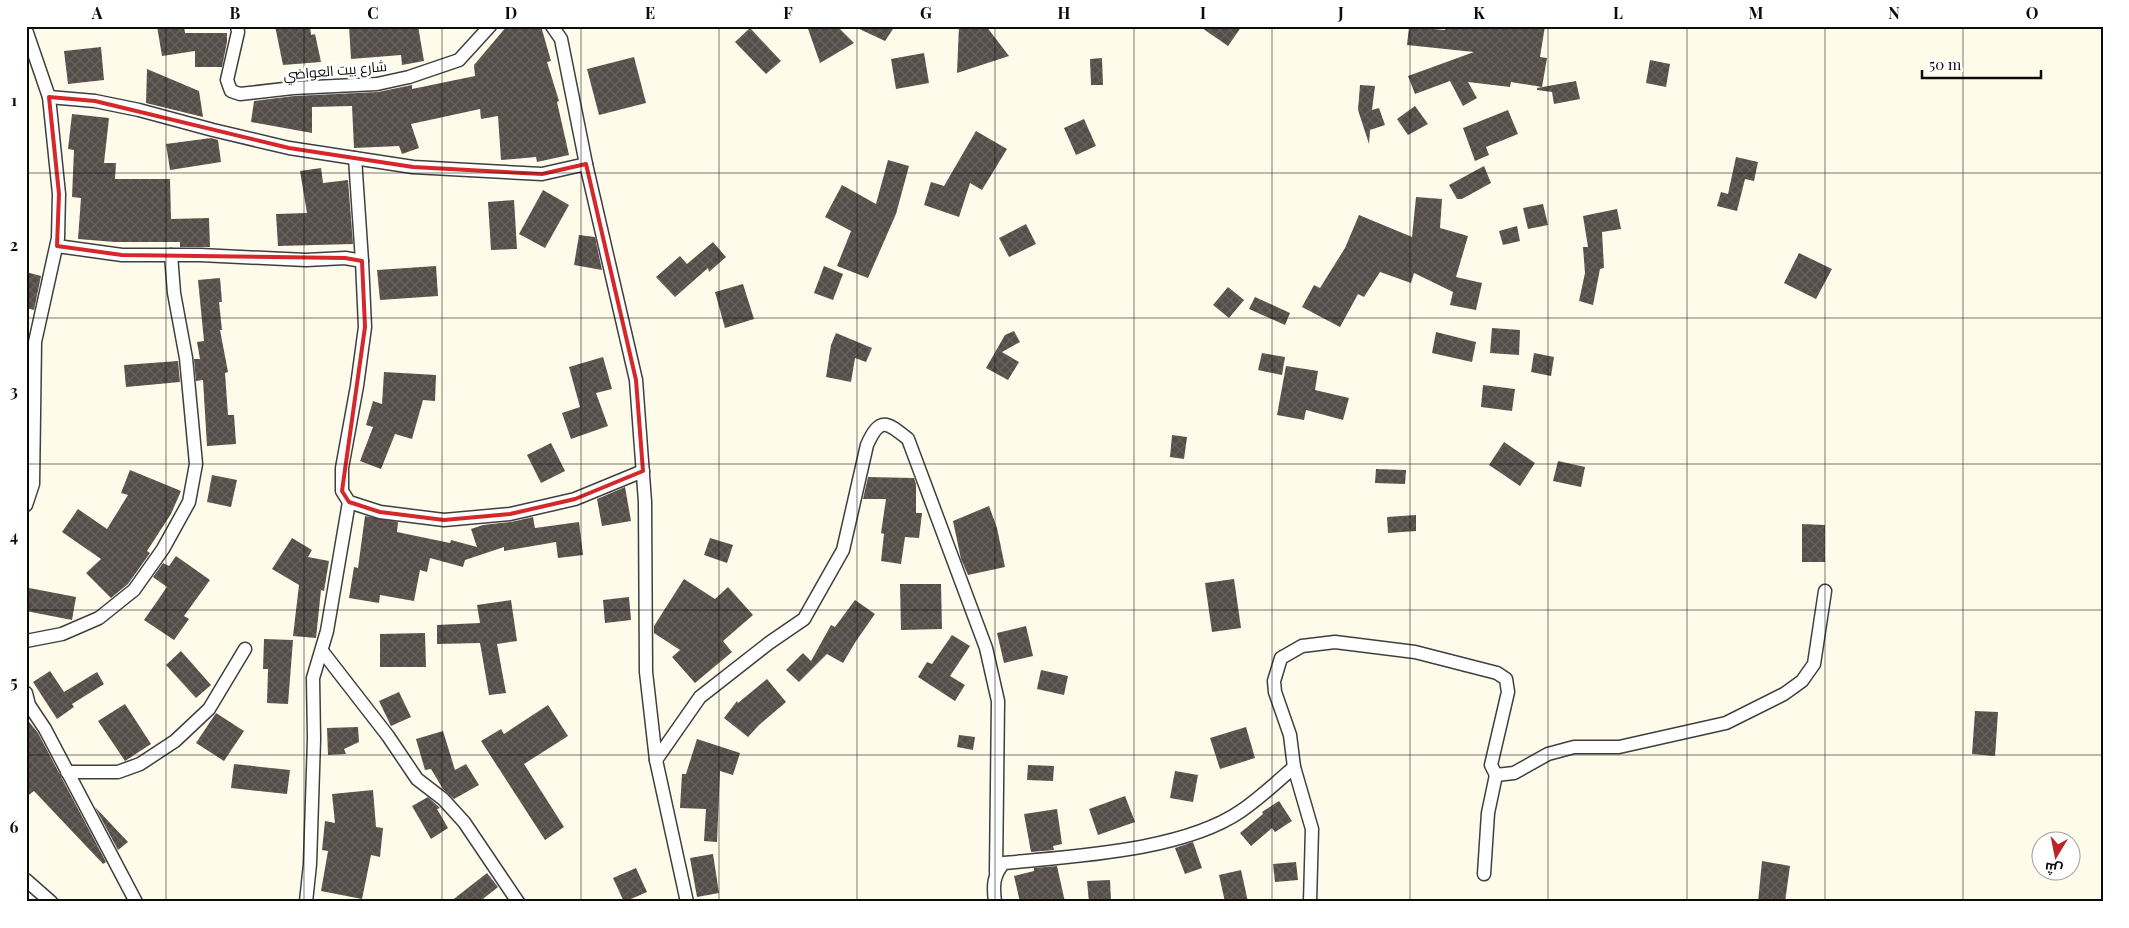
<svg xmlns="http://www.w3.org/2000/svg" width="2129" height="928" font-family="'Playfair Display',Cairo,serif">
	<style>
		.building { fill: url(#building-cross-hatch) }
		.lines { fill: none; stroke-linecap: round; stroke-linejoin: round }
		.street-casing { stroke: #3f3f3f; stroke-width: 15 }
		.street { stroke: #fff; stroke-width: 12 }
		.marked { fill: none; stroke: #d62828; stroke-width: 4; stroke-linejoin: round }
		.grid { fill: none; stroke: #0c0c0c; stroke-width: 1; stroke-opacity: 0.55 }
		.labels { text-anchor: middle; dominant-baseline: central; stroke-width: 5; stroke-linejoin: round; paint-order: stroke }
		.street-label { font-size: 14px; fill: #0c0c0c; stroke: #fff }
		.neatline { fill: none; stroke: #0c0c0c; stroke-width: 2 }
		.grid-label { font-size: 16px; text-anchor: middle; font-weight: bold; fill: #0c0c0c }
	</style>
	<defs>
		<pattern id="building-cross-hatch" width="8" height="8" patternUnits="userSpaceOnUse" patternTransform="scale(1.25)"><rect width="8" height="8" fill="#554d48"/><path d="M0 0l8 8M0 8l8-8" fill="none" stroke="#68625e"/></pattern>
	</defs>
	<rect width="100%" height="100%" fill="#fffbeb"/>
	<g class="building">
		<polygon points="157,26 184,26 185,33 227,33 227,42 222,67 195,67 195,51 162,56"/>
		<polygon points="275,26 310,26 311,35 315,34 321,62 283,65"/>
		<polygon points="349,26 418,26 424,61 402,65 401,55 351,59"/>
		<polygon points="507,26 541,26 551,61 547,62 559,101 557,102 569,155 537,162 536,157 501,160 498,116 481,119 480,109 411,124 419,148 402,154 399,146 354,148 352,106 312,107 312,133 251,122 254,101 294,96 378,92 412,85 412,89 475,76 474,65"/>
		<polygon points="807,26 837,26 854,43 820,63"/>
		<polygon points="853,26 895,26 885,41"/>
		<polygon points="959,26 986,26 1009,56 957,73"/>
		<polygon points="1199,26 1242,26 1228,46"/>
		<polygon points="1445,26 1545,26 1540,57 1547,58 1542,87 1511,82 1510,87 1468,82 1477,98 1463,106 1450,81 1415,94 1408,76 1474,52 1407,45 1409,27 1445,30"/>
		<polygon points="750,28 781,61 766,74 735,42"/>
		<polygon points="101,47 104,80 68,84 64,51"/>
		<polygon points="924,53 929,83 896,89 891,59"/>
		<polygon points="634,57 646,103 599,115 587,69"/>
		<polygon points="1102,58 1103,85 1091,85 1090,59"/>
		<polygon points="1650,60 1670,64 1666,87 1646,83"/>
		<polygon points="147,69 199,91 203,117 146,103"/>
		<polygon points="1576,81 1580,99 1554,104 1552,92 1537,90 1537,88"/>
		<polygon points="1360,85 1375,86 1372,110 1379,108 1385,125 1370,130 1369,144 1358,110"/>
		<polygon points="1415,106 1428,124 1408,135 1397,119"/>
		<polygon points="1508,110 1518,134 1486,147 1489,155 1475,161 1463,128"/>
		<polygon points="72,114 109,118 104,163 116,163 115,179 170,179 171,219 209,218 210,247 180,247 180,242 115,242 78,239 81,198 72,197 74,150 68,149"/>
		<polygon points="1084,119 1096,146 1076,155 1064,128"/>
		<polygon points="976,131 1007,149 982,190 970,183 959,217 924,205 931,182 944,186"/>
		<polygon points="211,138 218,140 221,162 170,170 166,144"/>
		<polygon points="1736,157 1758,162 1754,181 1745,179 1737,211 1717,206 1721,192 1728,194"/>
		<polygon points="888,160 909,166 896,214 868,278 837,266 851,231 825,217 842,185 876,204"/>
		<polygon points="1484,166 1491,183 1462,199 1457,199 1449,185"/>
		<polygon points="321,168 323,183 348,180 353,244 278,246 276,214 307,213 300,171"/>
		<polygon points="543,190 569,205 545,248 519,234"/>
		<polygon points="1416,197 1442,199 1440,228 1468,236 1456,277 1482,283 1476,310 1450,305 1453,292 1414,273 1411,283 1380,272 1364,297 1358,294 1340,327 1302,307 1314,285 1320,288 1345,248 1359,215 1412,237"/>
		<polygon points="514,200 517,249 491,250 488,202"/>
		<polygon points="1543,204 1548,225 1528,229 1523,208"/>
		<polygon points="1617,209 1621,229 1602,232 1604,268 1600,269 1593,305 1579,301 1585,273 1583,247 1588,247 1583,216"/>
		<polygon points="1026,224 1036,244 1009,257 999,238"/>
		<polygon points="1517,226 1520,241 1503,245 1499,231"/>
		<polygon points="579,235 595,237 602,270 574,265"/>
		<polygon points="713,242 726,257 709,272 708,268 675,297 656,277 680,256 687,264"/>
		<polygon points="1799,253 1832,269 1816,299 1784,283"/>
		<polygon points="436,266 438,296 380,300 377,270"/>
		<polygon points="824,266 843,274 833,300 814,293"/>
		<polygon points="26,272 41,276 34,310 26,308"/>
		<polygon points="220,278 222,302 219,302 222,330 220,330 228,372 225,373 228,415 234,415 236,444 207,446 203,380 196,381 194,359 200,359 197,342 204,341 198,280"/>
		<polygon points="743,284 754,319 725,328 715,292"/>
		<polygon points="1228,287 1244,300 1229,318 1213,305"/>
		<polygon points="1255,297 1290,313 1285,325 1249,309"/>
		<polygon points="1492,328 1520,330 1519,355 1490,353"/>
		<polygon points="1014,331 1020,342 1002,352 1019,362 1008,380 986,368 1005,335"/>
		<polygon points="1436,332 1476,342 1472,362 1432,353"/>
		<polygon points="836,333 872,348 866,362 855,358 851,382 826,377 831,345"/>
		<polygon points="1262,353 1285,357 1282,375 1258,370"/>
		<polygon points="1534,353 1554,357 1551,376 1531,372"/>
		<polygon points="603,357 612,389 596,393 608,426 571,439 562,413 580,407 569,367"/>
		<polygon points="178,361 180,382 126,387 124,365"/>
		<polygon points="1286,366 1318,371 1315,390 1349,398 1343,420 1306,410 1304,420 1277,415"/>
		<polygon points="384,372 436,375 435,401 423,400 412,439 395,434 381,469 360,461 373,427 366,425 373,401 382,404"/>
		<polygon points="1483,385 1515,389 1512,411 1481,407"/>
		<polygon points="1172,435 1187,437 1184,459 1170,457"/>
		<polygon points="1504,442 1535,463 1520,486 1489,465"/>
		<polygon points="551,443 565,471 541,483 527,455"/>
		<polygon points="1558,461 1585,467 1581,487 1553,481"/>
		<polygon points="1376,469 1406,470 1405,484 1375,483"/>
		<polygon points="130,470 181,491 171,514 147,551 150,553 128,584 111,598 86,573 101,559 62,532 78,509 107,529 128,495 121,493"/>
		<polygon points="212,475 237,480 231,507 207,502"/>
		<polygon points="868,477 914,478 916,484 916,513 922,513 919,538 905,537 901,564 881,561 884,534 881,533 886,499 863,499"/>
		<polygon points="625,487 631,521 602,526 597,499"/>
		<polygon points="989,506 997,528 1005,567 968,575 961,559 953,521"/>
		<polygon points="1416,515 1416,531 1388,533 1387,517"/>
		<polygon points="365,516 398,522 397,532 450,543 451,540 477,547 471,529 483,525 511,522 533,517 535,528 579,522 583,555 558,558 556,542 504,551 504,547 465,560 463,567 430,558 427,572 420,570 414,601 380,595 379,603 349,598 354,567 358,568"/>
		<polygon points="1802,524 1825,525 1825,562 1802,562"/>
		<polygon points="292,538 312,550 308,557 329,561 324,591 321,590 316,638 293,636 299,585 272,569"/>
		<polygon points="710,538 733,545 727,563 704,555"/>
		<polygon points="176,556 210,580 184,616 189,619 174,640 144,620 167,587 153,577 163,563 169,566"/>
		<polygon points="684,579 715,599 728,587 753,615 723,641 732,652 695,683 672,657 680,650 654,633 654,626"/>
		<polygon points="1234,579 1241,628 1212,632 1205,583"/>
		<polygon points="900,584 941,584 942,629 901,630"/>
		<polygon points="29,588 76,597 72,620 26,611"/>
		<polygon points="629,597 631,620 605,623 603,600"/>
		<polygon points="511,600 517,641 497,644 506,693 489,695 480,643 437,644 437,625 480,623 477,605"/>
		<polygon points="855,600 875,614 856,641 843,663 827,654 799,682 786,670 803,653 811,661 831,625 835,627"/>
		<polygon points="1026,626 1033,656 1004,663 997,633"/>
		<polygon points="425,633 426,667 380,667 380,634"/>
		<polygon points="952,635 970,646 950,676 965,685 955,701 918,677 927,662 932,664"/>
		<polygon points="264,639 293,640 288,704 267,703 268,669 263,669"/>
		<polygon points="181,651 211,685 196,698 166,665"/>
		<polygon points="1041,670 1068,676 1064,695 1037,689"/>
		<polygon points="50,671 64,692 97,672 104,684 72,704 74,707 57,719 33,682"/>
		<polygon points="767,679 786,702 759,725 748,737 724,718 737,701 738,703"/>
		<polygon points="399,692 411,717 391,726 379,701"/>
		<polygon points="125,704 151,744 125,761 98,721"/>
		<polygon points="548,705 568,736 524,764 564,827 545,840 481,741 501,729 504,734"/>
		<polygon points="1975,711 1998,712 1995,756 1972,754"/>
		<polygon points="216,713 244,731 224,761 196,743"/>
		<polygon points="26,718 38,733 106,862 103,864 34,791 26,797"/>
		<polygon points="358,727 359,742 344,749 346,754 328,755 327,728"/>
		<polygon points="1246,727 1255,758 1220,769 1210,738"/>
		<polygon points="443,731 455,770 466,764 479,785 454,799 443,789 431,769 425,770 416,739"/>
		<polygon points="959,735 975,737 973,750 957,747"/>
		<polygon points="697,739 740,753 733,775 720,771 717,842 704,841 706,809 680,808 682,774 686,774"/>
		<polygon points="234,764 290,770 287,794 231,788"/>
		<polygon points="1028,765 1054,766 1053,781 1027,780"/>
		<polygon points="1175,771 1198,775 1193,802 1170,798"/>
		<polygon points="373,790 376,827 383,828 380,857 371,855 362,899 321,891 328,851 322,850 325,821 335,823 332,794"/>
		<polygon points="1125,796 1135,822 1098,835 1089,809"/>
		<polygon points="428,797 440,808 437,809 448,828 431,839 412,806"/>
		<polygon points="1279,801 1292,821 1275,832 1272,828 1251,846 1240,833 1263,814 1262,812"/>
		<polygon points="95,807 128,842 118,850"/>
		<polygon points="1057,809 1062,844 1053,846 1054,850 1031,852 1024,814"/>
		<polygon points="1193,842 1202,868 1185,874 1175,848"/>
		<polygon points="713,854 719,893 697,897 690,858"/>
		<polygon points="1762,861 1790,866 1785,902 1758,902"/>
		<polygon points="1296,862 1298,880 1275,882 1273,864"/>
		<polygon points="1057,866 1065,902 1020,902 1014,876 1034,871 1034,868"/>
		<polygon points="636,868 647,892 624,902 613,878"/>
		<polygon points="1241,870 1248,902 1225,902 1219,875"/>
		<polygon points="487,873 498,887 479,902 450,902"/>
		<polygon points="1110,880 1111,902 1089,902 1087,881"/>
	</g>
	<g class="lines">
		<defs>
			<g id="street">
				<polyline points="237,26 238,32 227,80 231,91 240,94 293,88 377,84 409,77 459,60 490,26"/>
				<polyline points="552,26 561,39 586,164 636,380 645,502 646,672 656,760 687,902"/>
				<polyline points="26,30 49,97 59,194 58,238 35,342 33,484 26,505"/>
				<polyline points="49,97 95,101 139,110 213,130 289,148 413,167 542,174 586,164"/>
				<polyline points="57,246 122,255 200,255 306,260 345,258 362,261 355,158"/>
				<polyline points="362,261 365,327 357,386 342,468 342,491 349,502 380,512 444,520 510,514 575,499 643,471"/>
				<polyline points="26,641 62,634 99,618 134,590 163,549 189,502 196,464 186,358 174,293 171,255"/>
				<polyline points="322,651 388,736 417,779 443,799 464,822 518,902"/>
				<polyline points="26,693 29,705 45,729 136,902"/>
				<path d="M656,760L700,697L769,643L804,619L843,550L867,445C880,416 887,422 908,439L986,648L998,701L996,872"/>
				<polyline points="67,772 118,772 140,764 175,741 209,709 245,649"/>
				<polyline points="1484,874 1488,813 1496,775"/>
				<polyline points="26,880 51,902"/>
				<polyline points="306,902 310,864 314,739 313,678 327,631 349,502"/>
				<path d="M995,902C993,886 993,875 1004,863C1074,856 1183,851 1241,811C1260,798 1277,782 1294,767"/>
				<polyline points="1310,902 1312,829 1294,767 1290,735 1275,692 1274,681 1281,658 1302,646 1335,642 1415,652 1497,673 1506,679 1508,692 1491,765 1496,775 1514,773 1548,754 1574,747 1619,747 1726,723 1784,694 1802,681 1814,664 1825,591"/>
			</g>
		</defs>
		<use href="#street" class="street-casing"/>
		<use href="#street" class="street"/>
	</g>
	<path class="marked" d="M49,97L95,101L289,148L413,167L542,174L586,164L636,380L643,471L575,499L510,514L444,520L380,512L349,502L342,491L365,327L362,261L345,258L122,255L57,246L59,194Z"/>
	<path class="grid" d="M166,26V902M304,26V902M442,26V902M581,26V902M719,26V902M857,26V902M995,26V902M1134,26V902M1272,26V902M1410,26V902M1548,26V902M1687,26V902M1825,26V902M1963,26V902M26,173H2103M26,318H2103M26,464H2103M26,610H2103M26,755H2103"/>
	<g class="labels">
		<g class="street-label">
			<text transform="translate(335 70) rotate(-5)">شارع بيت العواضي</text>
		</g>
	</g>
	<rect width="2129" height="928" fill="none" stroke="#ffffff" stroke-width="55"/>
	<g transform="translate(2056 856) rotate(190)"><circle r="24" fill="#ffffff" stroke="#9e9e9e"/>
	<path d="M0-4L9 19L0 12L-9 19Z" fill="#bc2428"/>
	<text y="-8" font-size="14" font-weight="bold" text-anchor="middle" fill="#0c0c0c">ش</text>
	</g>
	<path d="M1922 70v8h119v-8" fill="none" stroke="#0c0c0c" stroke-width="2.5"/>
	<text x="1929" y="70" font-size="15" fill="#0c0c0c" stroke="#ffffff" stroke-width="4" paint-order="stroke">50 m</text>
	<rect x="28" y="28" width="2074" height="872" class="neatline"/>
	<g class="grid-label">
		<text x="97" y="19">A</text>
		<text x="235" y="19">B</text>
		<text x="373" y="19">C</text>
		<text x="511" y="19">D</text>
		<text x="650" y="19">E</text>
		<text x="788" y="19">F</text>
		<text x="926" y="19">G</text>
		<text x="1064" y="19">H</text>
		<text x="1203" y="19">I</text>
		<text x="1341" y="19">J</text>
		<text x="1479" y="19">K</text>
		<text x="1618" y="19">L</text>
		<text x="1756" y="19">M</text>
		<text x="1894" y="19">N</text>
		<text x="2032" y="19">O</text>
		<text x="14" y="106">1</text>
		<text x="14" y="251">2</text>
		<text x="14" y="397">3</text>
		<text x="14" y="542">4</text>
		<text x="14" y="688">5</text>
		<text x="14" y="833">6</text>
	</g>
</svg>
